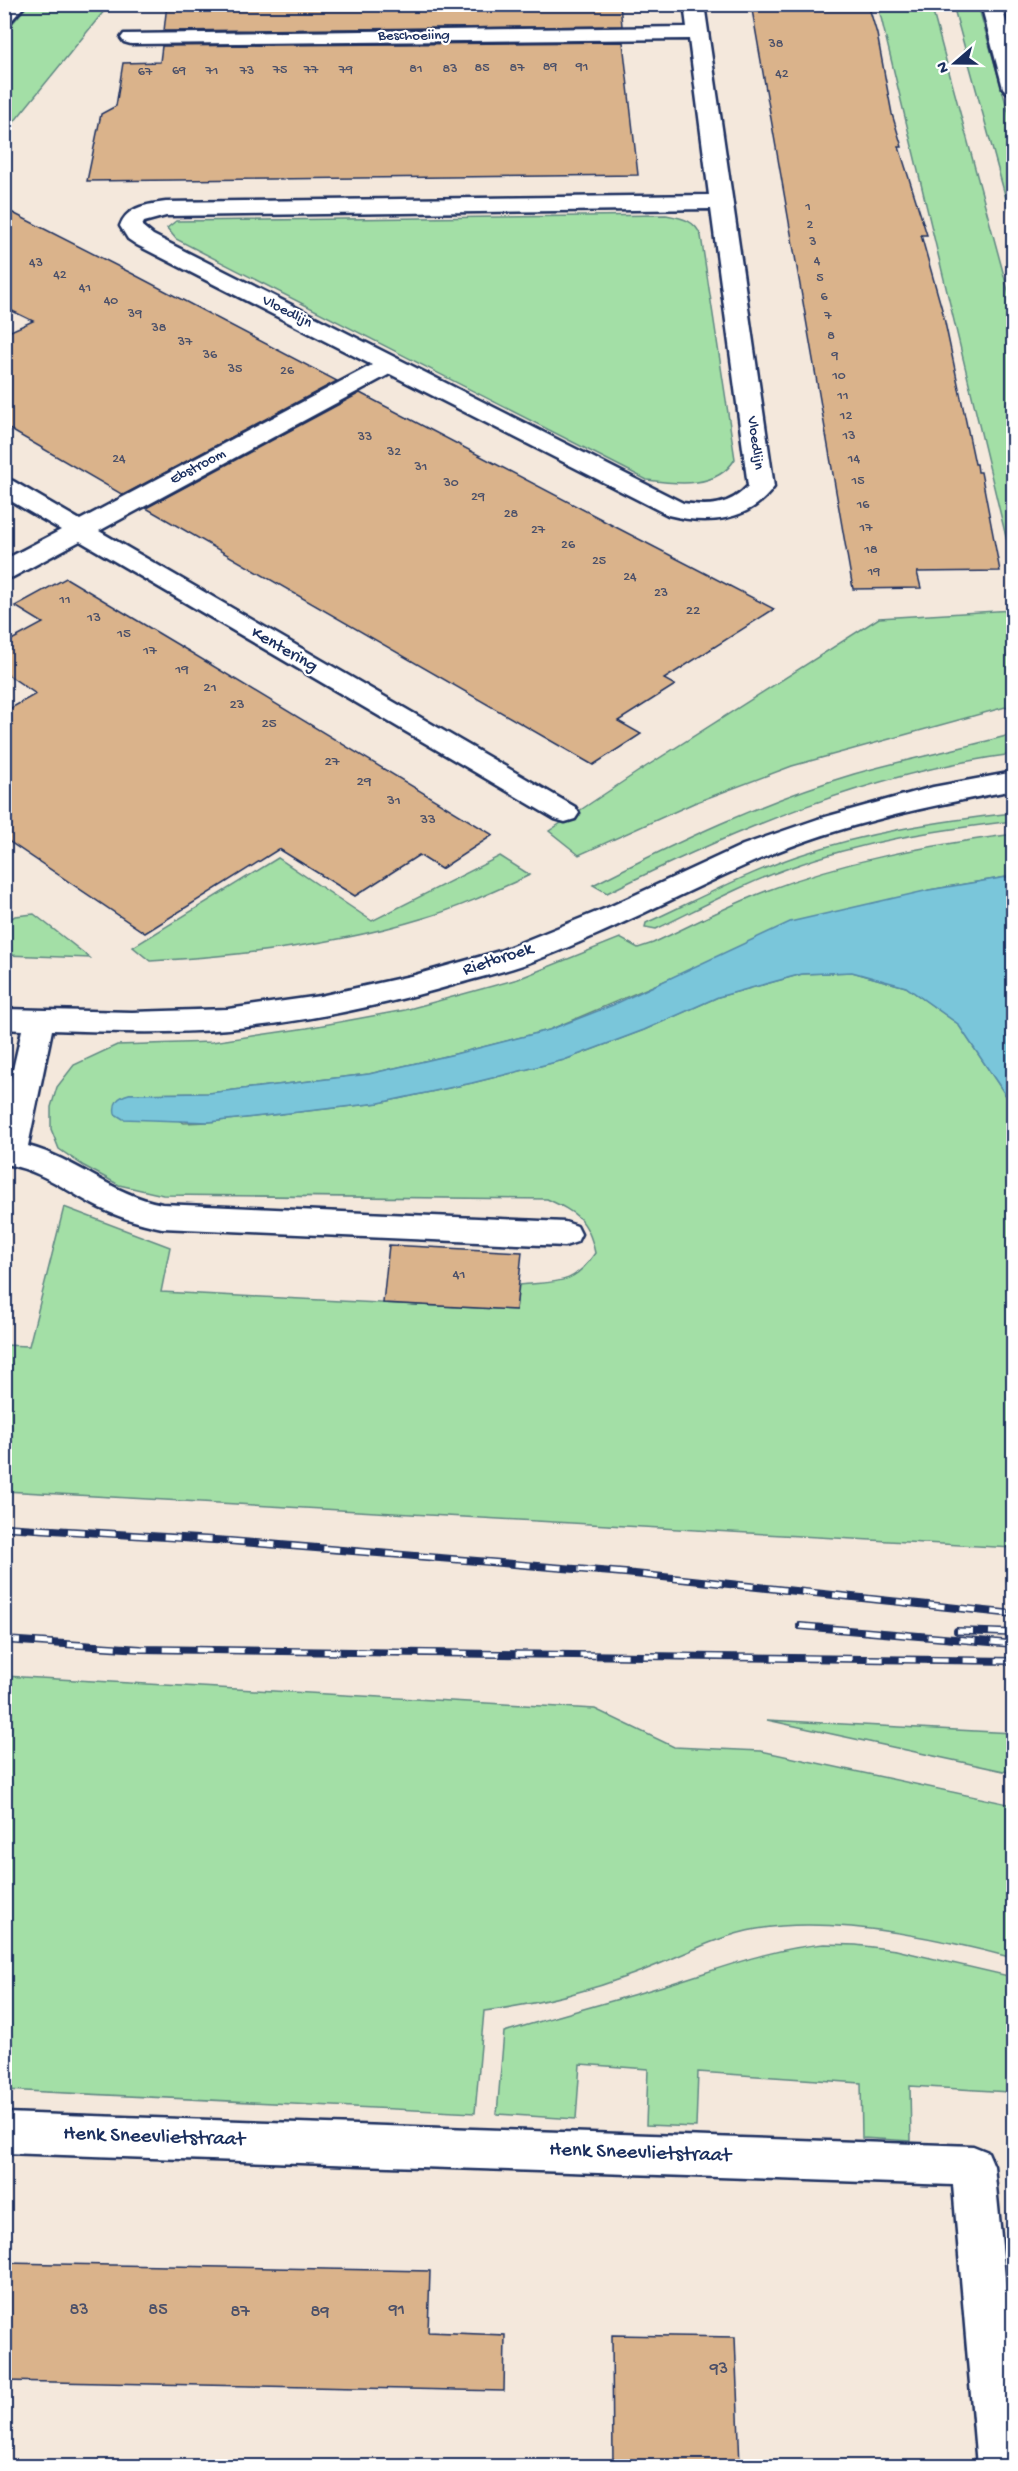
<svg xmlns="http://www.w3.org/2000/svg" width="1018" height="2471" font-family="'Gochi Hand',sans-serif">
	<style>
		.green { fill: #a3dfa6; stroke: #5f8782; stroke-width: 1.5 }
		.water { fill: #7ac6da; stroke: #548aa8; stroke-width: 1.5 }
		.building { fill: #dab38b; stroke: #1b2f5e; stroke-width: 1.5 }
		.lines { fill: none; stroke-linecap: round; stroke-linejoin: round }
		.minor-casing { stroke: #1b2f5e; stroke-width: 5 }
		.secondary-casing { stroke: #1b2f5e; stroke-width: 5 }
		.minor { fill: #fff; fill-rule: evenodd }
		.secondary { fill: #fff; fill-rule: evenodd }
		.rail-casing { stroke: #1b2f5e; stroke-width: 8 }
		.rail { stroke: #fff; stroke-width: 5; stroke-dasharray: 16; stroke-linecap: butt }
		.labels { text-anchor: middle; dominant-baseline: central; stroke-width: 4.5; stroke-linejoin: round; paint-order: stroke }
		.far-number-label { font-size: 14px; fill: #4b5069 }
		.far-street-label { font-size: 15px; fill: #1b2f5e; stroke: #fff }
		.number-label { font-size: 15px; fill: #4b5069 }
		.street-label { font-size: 18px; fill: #1b2f5e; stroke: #fff }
		.near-number-label { font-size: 18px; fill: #4b5069 }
		.near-street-label { font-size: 21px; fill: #1b2f5e; stroke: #fff }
	</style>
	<rect width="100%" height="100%" fill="#f4e8dc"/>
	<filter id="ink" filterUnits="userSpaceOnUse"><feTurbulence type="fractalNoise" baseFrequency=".0167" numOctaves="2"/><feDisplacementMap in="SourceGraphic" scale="12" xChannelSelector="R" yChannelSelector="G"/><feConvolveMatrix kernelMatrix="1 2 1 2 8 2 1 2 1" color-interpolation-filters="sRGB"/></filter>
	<g filter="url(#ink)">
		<g class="green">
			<polygon points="28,5 109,5 5,133 5,32"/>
			<polygon points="878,5 931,5 1013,309 1013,566"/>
			<polygon points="953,5 978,5 1013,128 1013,224"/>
			<path d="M666,215C682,218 695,220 701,236L735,459C717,489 677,484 647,480L176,239L167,228L176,221Z"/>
			<polygon points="1013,610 1013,705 792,766 694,803 579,855 549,831 639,771 879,618"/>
			<path d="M1013,734V754C869,773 737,829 607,893L593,885C677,842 763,801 854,774C906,759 961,749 1013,734Z"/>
			<path d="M1013,813V821C937,830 862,841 789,868C743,884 700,908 656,929L645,927L646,923C696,900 745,874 797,856C867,832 940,821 1013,813Z"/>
			<path d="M1007,835H1013V876L929,890L674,977L549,1030L455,1054L369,1074L209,1093L129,1094L184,1123L209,1122L379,1103L472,1083L564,1060L644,1030L718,997L802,974L852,972L906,987L958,1024L1013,1106V1548L5,1491L4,1345L29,1346L64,1207L170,1247L161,1292L516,1310L519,1285C555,1281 573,1287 595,1253C588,1219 577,1213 547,1199L163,1195L119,1185L84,1166L59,1149L51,1129V1107L57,1087L74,1065L117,1045L212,1042L307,1028L405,1010L518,979L620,938L638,948L653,943C690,926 727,906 766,891C843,861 925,846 1007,835Z"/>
			<path d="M500,856L530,875C495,891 461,907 424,918C336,945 242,956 150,961L133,947L278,858L372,921Z"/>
			<polygon points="34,914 90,958 5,955 5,922 15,916"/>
			<path d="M4,1676L595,1709L674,1747L761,1751L1013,1805V1958C938,1938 834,1916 757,1929C715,1936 674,1960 634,1974C586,1992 534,2005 484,2011L475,2113L5,2090Z"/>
			<polygon points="767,1720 1013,1733 1013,1773"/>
			<path d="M824,1944L856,1945L896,1950L1013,1977V2148L1009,2092L910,2086L911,2141L862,2138L861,2083L698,2072L696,2127L646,2125L648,2069L580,2064L576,2119L497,2114L504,2032C557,2016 610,2002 663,1986C717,1970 767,1949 824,1944Z"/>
		</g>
		<path class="water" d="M1013,876V1106L958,1024L906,987L852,972L802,974L718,997L644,1030L564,1060L472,1083L379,1103L209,1122L123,1119L115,1114C113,1102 118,1097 129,1094L209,1093L369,1074L455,1054L549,1030L613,1005L790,922L929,890Z"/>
		<g class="building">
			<polygon points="167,4 620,4 622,26 164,31"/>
			<polygon points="751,4 868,4 877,34 892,114 902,147 899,147 927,235 921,235 943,313 975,464 977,464 978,472 981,472 1000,571 917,572 921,588 853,589"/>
			<polygon points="623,42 638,175 87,181 101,114 116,106 123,63 160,62 162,46"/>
			<polygon points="11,212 131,273 337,381 123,495 4,426 4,334 33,321 4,307 4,237 7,236"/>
			<polygon points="360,393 603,520 602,520 774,609 664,679 675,685 618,721 641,734 593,765 146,508"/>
			<polygon points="66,578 180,646 493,835 441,869 419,855 355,896 279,849 145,933 4,838 4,712 36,694 4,672 4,644 43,623 15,606"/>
			<polygon points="389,1245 522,1252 516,1310 383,1303"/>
			<polygon points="4,2263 430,2271 428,2332 505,2335 504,2391 4,2381"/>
			<polygon points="612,2335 735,2337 740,2466 613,2466"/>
		</g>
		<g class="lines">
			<defs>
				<g id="minor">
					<polygon points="4,4 26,4 11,21 4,23"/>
					<path d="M684,4H704L774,487C749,522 707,525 668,515L390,374L99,531L575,807L579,813L575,819L565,822L555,819L80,541L13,577L4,579V560L61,530L4,497V479L13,481L80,520L372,365L137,245L128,239L120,226C127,206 147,205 166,202L709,195L689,39L131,44L124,42L121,38L124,34L687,27ZM711,209L748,486C730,506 709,507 683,503L153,235L142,226L144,222L166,216Z"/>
					<path d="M1014,772V790C929,806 841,824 762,858C681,893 605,935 523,965C502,972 481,977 460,983C385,1005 306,1022 228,1029C170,1034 111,1032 52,1030L28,1146C76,1159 113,1195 162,1204L565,1222L577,1226L581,1234L577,1242L565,1246L162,1228C138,1223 114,1216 92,1204C63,1188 38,1169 4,1164V1109L22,1030L4,1029V1009L132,1012L228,1009L320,996L415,975L500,951L609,907L743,845L818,819L933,787Z"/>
					<polygon points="4,2113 973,2146 988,2152 994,2166 1014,2367 1014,2466 977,2466 953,2185 4,2153"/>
				</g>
				<polygon id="secondary" points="981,4 1001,4 1014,48 1014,94 1007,92 1003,88"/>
			</defs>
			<use href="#minor" class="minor-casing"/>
			<use href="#secondary" class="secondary-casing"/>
			<use href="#minor" class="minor"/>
			<use href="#secondary" class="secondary"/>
			<defs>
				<g id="rail">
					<polyline points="4,1527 230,1541 625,1573 1014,1614"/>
					<polyline points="800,1626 1014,1644"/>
					<polyline points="957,1631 1014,1633"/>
					<polyline points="4,1640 141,1649 1014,1661"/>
				</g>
			</defs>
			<use href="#rail" class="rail-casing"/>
			<use href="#rail" class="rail"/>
		</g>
	</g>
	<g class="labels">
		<g class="far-number-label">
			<text x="776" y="44">38</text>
			<text x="550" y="67">89</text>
			<text x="582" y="67">91</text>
			<text x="482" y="68">85</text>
			<text x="517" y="68">87</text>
			<text x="416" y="69">81</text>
			<text x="450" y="69">83</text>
			<text x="280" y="70">75</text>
			<text x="311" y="70">77</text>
			<text x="346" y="70">79</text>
			<text x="179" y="71">69</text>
			<text x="212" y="71">71</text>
			<text x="247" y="71">73</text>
			<text x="145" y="72">67</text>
			<text x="782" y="74">42</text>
			<text x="808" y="207">1</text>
			<text x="810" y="225">2</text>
			<text x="813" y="242">3</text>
			<text x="817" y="261">4</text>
			<text x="36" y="263">43</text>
			<text x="60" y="275">42</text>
			<text x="820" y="278">5</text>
			<text x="85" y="288">41</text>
			<text x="824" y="297">6</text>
			<text x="111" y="301">40</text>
			<text x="135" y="314">39</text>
			<text x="828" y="316">7</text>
			<text x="159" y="328">38</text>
			<text x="831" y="336">8</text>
			<text x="185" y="342">37</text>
			<text x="210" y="355">36</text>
			<text x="835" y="356">9</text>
			<text x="235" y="369">35</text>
			<text x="287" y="371">26</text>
			<text x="839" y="376">10</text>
			<text x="843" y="396">11</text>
			<text x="846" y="416">12</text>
			<text x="849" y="436">13</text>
			<text x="365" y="437">33</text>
			<text x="394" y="452">32</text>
			<text x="119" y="459">24</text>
			<text x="854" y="459">14</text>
			<text x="421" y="467">31</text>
			<text x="858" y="481">15</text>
			<text x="451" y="483">30</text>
			<text x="478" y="497">29</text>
			<text x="863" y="505">16</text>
			<text x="511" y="514">28</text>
			<text x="866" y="528">17</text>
			<text x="538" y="530">27</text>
			<text x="568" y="545">26</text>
			<text x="871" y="550">18</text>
			<text x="599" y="561">25</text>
			<text x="874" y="572">19</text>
			<text x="630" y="577">24</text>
			<text x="661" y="593">23</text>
			<text x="65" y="600">11</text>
		</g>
		<g class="far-street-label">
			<text x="414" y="36">Beschoeiing</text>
			<text transform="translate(287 312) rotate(27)">Vloedlijn</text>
			<text transform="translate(755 443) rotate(82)">Vloedlijn</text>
			<text transform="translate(198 467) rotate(-28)">Ebstroom</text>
		</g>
		<g class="number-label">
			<text x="693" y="611">22</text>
			<text x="94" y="618">13</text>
			<text x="124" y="634">15</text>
			<text x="150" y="651">17</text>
			<text x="182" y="670">19</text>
			<text x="210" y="688">21</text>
			<text x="237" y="705">23</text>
			<text x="269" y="724">25</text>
			<text x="332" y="762">27</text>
			<text x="364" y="782">29</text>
			<text x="394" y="801">31</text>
			<text x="428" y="820">33</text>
			<text x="459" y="1275">41</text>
		</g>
		<g class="street-label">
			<text transform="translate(284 650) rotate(30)">Kentering</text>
			<text transform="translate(498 960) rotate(-18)">Rietbroek</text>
		</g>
		<g class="near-number-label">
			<text x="79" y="2310">83</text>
			<text x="158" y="2310">85</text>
			<text x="397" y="2310">91</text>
			<text x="240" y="2312">87</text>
			<text x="320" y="2312">89</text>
			<text x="719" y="2369">93</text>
		</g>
		<g class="near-street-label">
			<text transform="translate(154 2138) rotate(2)">Henk Sneevlietstraat</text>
			<text transform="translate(640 2154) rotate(2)">Henk Sneevlietstraat</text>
		</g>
	</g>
	<rect width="1018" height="2471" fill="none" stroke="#fff" stroke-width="24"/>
	<rect x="12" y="12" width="994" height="2447" fill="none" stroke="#1b2f5e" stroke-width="2" filter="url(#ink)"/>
	<g transform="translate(955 63) rotate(250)" stroke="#ffffff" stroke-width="4.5" paint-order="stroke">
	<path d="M0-4.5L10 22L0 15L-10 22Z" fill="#1b2f5e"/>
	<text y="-9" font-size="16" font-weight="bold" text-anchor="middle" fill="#1b2f5e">N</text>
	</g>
</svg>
